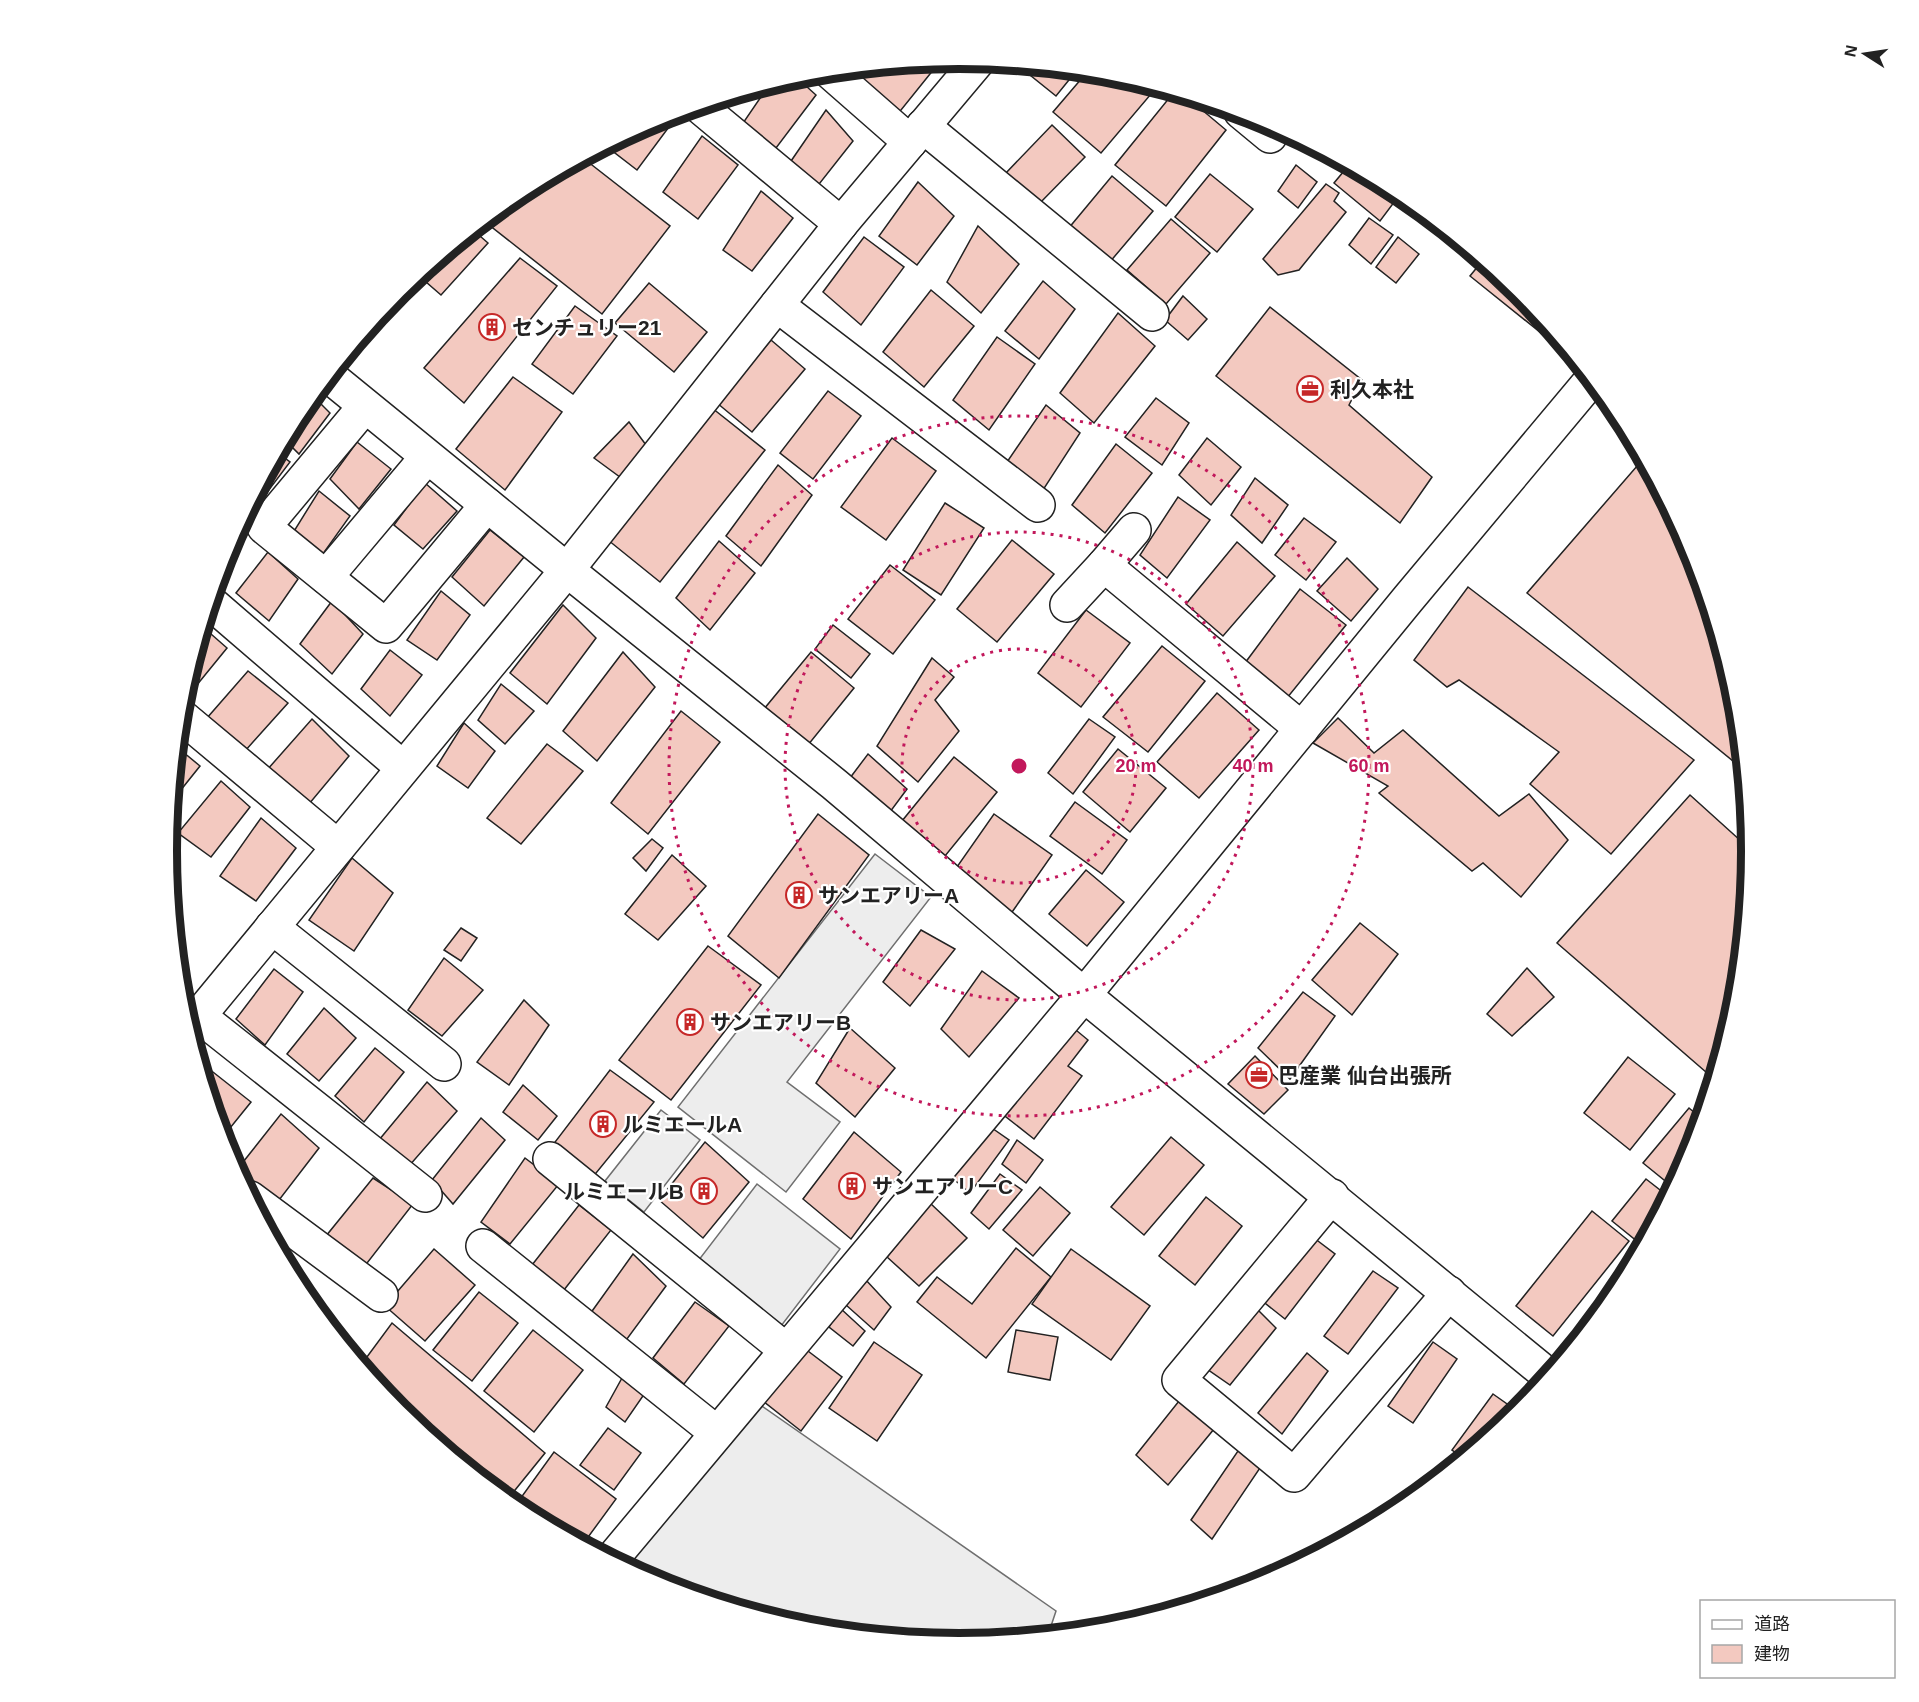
<svg xmlns="http://www.w3.org/2000/svg" width="1919" height="1702" font-family="Helvetica,'Noto Sans JP',sans-serif">
	<style>
		.parking { fill: #ededed; stroke: #6f6f6f; stroke-width: 1.5 }
		.building { fill: #f3c9c0; stroke: #222; stroke-width: 1.5 }
		.lines { fill: none; stroke-linecap: round; stroke-linejoin: round }
		.minor-casing { stroke: #222; stroke-width: 36 }
		.minor { stroke: #fff; stroke-width: 33 }
		.ring { fill: none; stroke: #c2185b; stroke-width: 3; stroke-dasharray: 3 6 }
		.labels { text-anchor: middle; dominant-baseline: central; stroke-width: 4.5; stroke-linejoin: round; paint-order: stroke }
		.poi-label { font-size: 21px; font-weight: bold; fill: #222; stroke: #fff; text-anchor: start }
		.rim { fill: none; stroke: #222; stroke-width: 8 }
		.centre { fill: #c2185b; stroke: #fff; stroke-width: 3 }
		.ring-label { font-size: 18px; text-anchor: middle; font-weight: bold; fill: #c2185b; stroke: #fff; stroke-width: 4.5; stroke-linejoin: round; paint-order: stroke }
	</style>
	<rect width="100%" height="100%" fill="#fff"/>
	<g class="parking">
		<polygon points="875,854 931,897 787,1082 840,1122 786,1192 678,1107"/>
		<polygon points="661,1110 700,1140 644,1212 605,1181"/>
		<polygon points="757,1184 840,1249 781,1326 698,1261"/>
		<polygon points="756,1402 1056,1611 1048,1635 959,1643 805,1628 656,1583 625,1567"/>
	</g>
	<g class="building">
		<polygon points="935,61 938,64 897,115 844,70"/>
		<polygon points="1021,65 1077,70 1056,96 1020,67"/>
		<polygon points="1088,71 1114,74 1157,87 1101,153 1053,112"/>
		<polygon points="796,77 816,95 773,152 741,126 769,85"/>
		<polygon points="1174,92 1183,94 1226,130 1166,206 1115,165"/>
		<polygon points="826,110 853,141 816,188 789,164"/>
		<polygon points="680,112 637,170 606,146 657,119"/>
		<polygon points="1052,125 1085,157 1038,205 1005,174"/>
		<polygon points="702,136 738,165 698,219 663,192"/>
		<polygon points="583,158 670,226 602,314 484,221 519,192"/>
		<polygon points="1296,165 1317,182 1298,208 1278,191"/>
		<polygon points="1349,165 1401,193 1380,221 1334,183"/>
		<polygon points="1210,174 1253,209 1217,252 1175,217"/>
		<polygon points="1112,176 1153,211 1109,263 1068,229"/>
		<polygon points="918,182 954,216 917,265 879,236"/>
		<polygon points="1326,184 1339,193 1334,201 1346,212 1299,270 1278,275 1263,259"/>
		<polygon points="761,191 793,218 752,271 723,250"/>
		<polygon points="1369,218 1393,235 1371,264 1349,245"/>
		<polygon points="1171,219 1210,253 1166,304 1127,270"/>
		<polygon points="978,226 1019,264 981,313 947,282"/>
		<polygon points="473,230 488,243 441,295 418,275"/>
		<polygon points="864,237 904,267 861,325 823,292"/>
		<polygon points="1398,237 1419,254 1396,283 1376,267"/>
		<polygon points="520,258 557,286 464,403 424,368"/>
		<polygon points="1483,260 1520,291 1564,345 1561,349 1470,276"/>
		<polygon points="1043,281 1075,309 1039,359 1005,331"/>
		<polygon points="649,283 707,332 674,372 615,323"/>
		<polygon points="931,290 974,326 924,387 883,352"/>
		<polygon points="1183,296 1207,319 1188,340 1165,320"/>
		<polygon points="575,306 617,336 573,394 532,364"/>
		<polygon points="1270,307 1362,380 1349,405 1432,477 1400,523 1216,376"/>
		<polygon points="1118,313 1155,346 1094,423 1060,393"/>
		<polygon points="997,337 1035,364 989,430 953,400"/>
		<polygon points="771,340 805,369 752,432 717,403"/>
		<polygon points="513,377 562,412 505,490 456,449"/>
		<polygon points="828,391 861,416 813,479 780,453"/>
		<polygon points="313,396 330,413 299,454 285,440 301,410"/>
		<polygon points="1156,398 1189,423 1162,465 1125,437"/>
		<polygon points="707,404 765,450 660,582 603,536"/>
		<polygon points="1046,405 1080,433 1043,490 1007,462"/>
		<polygon points="629,422 649,449 624,480 594,458"/>
		<polygon points="892,438 936,471 886,540 841,507"/>
		<polygon points="1207,438 1241,467 1211,505 1179,475"/>
		<polygon points="357,442 391,469 359,509 330,479"/>
		<polygon points="1116,444 1152,473 1105,533 1072,505"/>
		<polygon points="278,453 290,462 256,507 251,503"/>
		<polygon points="1644,458 1692,548 1737,697 1744,770 1527,593"/>
		<polygon points="778,465 812,495 761,566 726,536"/>
		<polygon points="1255,478 1288,505 1262,543 1231,515"/>
		<polygon points="425,483 457,511 423,549 394,525"/>
		<polygon points="319,491 350,516 320,558 291,536"/>
		<polygon points="1178,497 1210,520 1167,578 1140,555"/>
		<polygon points="945,503 984,528 941,595 903,570"/>
		<polygon points="1304,518 1336,542 1306,580 1275,555"/>
		<polygon points="490,530 524,557 484,606 452,577"/>
		<polygon points="1012,540 1054,574 997,642 957,609"/>
		<polygon points="719,541 755,573 710,630 676,598"/>
		<polygon points="1237,542 1275,576 1223,636 1186,604"/>
		<polygon points="268,552 298,579 269,621 236,593"/>
		<polygon points="1347,558 1378,589 1351,621 1317,591"/>
		<polygon points="890,565 935,600 893,654 848,619"/>
		<polygon points="1468,587 1694,760 1611,854 1530,784 1559,752 1459,680 1447,687 1414,660"/>
		<polygon points="1300,589 1346,625 1287,698 1245,663"/>
		<polygon points="441,591 470,615 437,660 407,640"/>
		<polygon points="332,601 363,634 332,674 300,644"/>
		<polygon points="563,605 596,638 547,704 510,673"/>
		<polygon points="1086,610 1130,643 1081,707 1038,673"/>
		<polygon points="833,625 870,654 851,678 815,649"/>
		<polygon points="203,627 227,648 183,702 182,696"/>
		<polygon points="1162,646 1205,681 1148,752 1103,717"/>
		<polygon points="390,650 422,675 390,716 361,689"/>
		<polygon points="623,652 655,687 597,761 563,731"/>
		<polygon points="811,652 854,688 808,745 764,709"/>
		<polygon points="932,658 954,677 935,700 959,731 918,782 877,746"/>
		<polygon points="248,671 288,703 245,751 207,718"/>
		<polygon points="501,684 534,711 505,744 478,720"/>
		<polygon points="1217,693 1259,730 1199,798 1157,762"/>
		<polygon points="681,711 720,742 648,834 611,803"/>
		<polygon points="1338,718 1374,753 1403,730 1499,816 1529,794 1568,840 1521,897 1483,863 1472,871 1379,793 1388,786 1313,743"/>
		<polygon points="312,719 349,756 309,804 267,770"/>
		<polygon points="1089,719 1115,737 1073,794 1048,773"/>
		<polygon points="464,723 495,751 468,788 437,766"/>
		<polygon points="547,744 583,771 521,844 487,818"/>
		<polygon points="177,747 200,766 172,801"/>
		<polygon points="1118,749 1166,788 1130,832 1083,792"/>
		<polygon points="868,754 907,789 890,812 850,778"/>
		<polygon points="954,757 997,792 945,856 902,821"/>
		<polygon points="221,781 250,807 211,857 178,833"/>
		<polygon points="1690,795 1752,851 1737,1006 1714,1079 1557,943"/>
		<polygon points="1075,802 1127,840 1102,874 1050,836"/>
		<polygon points="818,814 869,855 779,978 728,936"/>
		<polygon points="994,814 1052,855 1010,915 952,874"/>
		<polygon points="261,818 296,848 256,901 220,876"/>
		<polygon points="652,839 663,848 646,871 633,858"/>
		<polygon points="672,855 706,886 658,940 625,914"/>
		<polygon points="352,858 393,893 354,951 309,920"/>
		<polygon points="1086,870 1124,902 1087,946 1049,914"/>
		<polygon points="1360,923 1398,954 1352,1015 1312,980"/>
		<polygon points="461,928 477,938 461,961 444,950"/>
		<polygon points="921,930 955,949 910,1006 883,982"/>
		<polygon points="708,946 761,985 671,1100 619,1060"/>
		<polygon points="444,958 483,990 442,1036 408,1010"/>
		<polygon points="1527,968 1554,997 1512,1036 1487,1014"/>
		<polygon points="274,969 303,992 265,1045 236,1019"/>
		<polygon points="982,971 1019,998 969,1057 941,1029"/>
		<polygon points="1303,992 1335,1016 1290,1079 1258,1048"/>
		<polygon points="524,1000 549,1025 509,1085 477,1062"/>
		<polygon points="324,1008 356,1038 319,1081 287,1054"/>
		<polygon points="1065,1021 1088,1040 1068,1066 1082,1076 1034,1139 996,1109"/>
		<polygon points="850,1028 895,1068 855,1117 816,1083"/>
		<polygon points="375,1048 404,1072 364,1122 335,1096"/>
		<polygon points="1255,1056 1288,1090 1264,1114 1228,1084"/>
		<polygon points="1628,1057 1675,1094 1630,1150 1584,1113"/>
		<polygon points="199,1061 251,1102 222,1138"/>
		<polygon points="610,1070 654,1102 592,1178 552,1146"/>
		<polygon points="427,1082 457,1111 409,1166 379,1140"/>
		<polygon points="523,1085 557,1116 538,1140 503,1112"/>
		<polygon points="1689,1108 1702,1119 1692,1155 1674,1188 1643,1163"/>
		<polygon points="281,1114 319,1148 276,1204 236,1171"/>
		<polygon points="481,1118 505,1140 453,1204 432,1180"/>
		<polygon points="989,1126 1009,1140 970,1193 951,1177"/>
		<polygon points="854,1132 901,1172 851,1239 803,1199"/>
		<polygon points="1171,1137 1204,1165 1144,1235 1111,1207"/>
		<polygon points="1017,1140 1043,1160 1026,1183 1002,1164"/>
		<polygon points="705,1142 749,1182 703,1238 659,1200"/>
		<polygon points="525,1158 559,1184 510,1244 481,1222"/>
		<polygon points="1000,1174 1022,1190 989,1229 971,1213"/>
		<polygon points="373,1178 413,1204 364,1267 326,1236"/>
		<polygon points="1646,1179 1669,1197 1643,1246 1612,1221"/>
		<polygon points="1040,1187 1070,1213 1033,1256 1003,1230"/>
		<polygon points="1206,1197 1242,1226 1195,1285 1159,1256"/>
		<polygon points="930,1203 967,1238 919,1286 887,1257"/>
		<polygon points="579,1205 611,1230 560,1295 532,1265"/>
		<polygon points="1592,1211 1629,1241 1553,1336 1516,1306"/>
		<polygon points="1314,1238 1335,1254 1285,1319 1261,1300"/>
		<polygon points="1016,1248 1051,1277 986,1358 917,1302 937,1277 972,1304"/>
		<polygon points="434,1249 475,1285 425,1341 385,1306"/>
		<polygon points="1071,1249 1150,1306 1111,1360 1032,1304"/>
		<polygon points="633,1254 666,1286 624,1343 590,1314"/>
		<polygon points="1373,1271 1398,1288 1348,1354 1324,1336"/>
		<polygon points="865,1279 891,1307 874,1330 846,1305"/>
		<polygon points="479,1292 518,1323 472,1381 433,1350"/>
		<polygon points="304,1296 337,1322 332,1329"/>
		<polygon points="695,1302 729,1326 684,1384 653,1358"/>
		<polygon points="1255,1307 1276,1328 1230,1385 1207,1369"/>
		<polygon points="840,1308 865,1331 853,1346 829,1327"/>
		<polygon points="392,1323 545,1453 507,1500 399,1411 361,1365"/>
		<polygon points="533,1330 583,1370 534,1432 484,1391"/>
		<polygon points="1016,1330 1058,1337 1050,1380 1008,1372"/>
		<polygon points="874,1342 922,1375 877,1441 829,1408"/>
		<polygon points="1433,1342 1457,1359 1413,1423 1388,1406"/>
		<polygon points="804,1348 842,1377 801,1431 763,1401"/>
		<polygon points="1307,1353 1328,1371 1282,1434 1258,1413"/>
		<polygon points="622,1378 645,1393 625,1422 606,1407"/>
		<polygon points="1493,1394 1517,1411 1511,1419 1463,1458 1452,1450"/>
		<polygon points="1179,1401 1214,1429 1168,1485 1136,1455"/>
		<polygon points="608,1428 641,1453 614,1490 580,1465"/>
		<polygon points="1240,1448 1262,1465 1212,1539 1191,1520"/>
		<polygon points="554,1452 616,1499 583,1544 515,1506"/>
	</g>
	<g class="lines">
		<defs>
			<g id="minor">
				<polyline points="829,71 910,142"/>
				<polyline points="699,106 841,224"/>
				<polyline points="1241,112 1270,136"/>
				<polyline points="923,126 1152,314"/>
				<polyline points="777,305 1038,505"/>
				<polyline points="329,376 567,570 834,784 1084,995 1549,1376"/>
				<polyline points="365,406 264,527 386,626 487,505"/>
				<polyline points="1104,565 1302,729"/>
				<polyline points="326,577 427,457"/>
				<polyline points="211,603 403,768"/>
				<polyline points="1067,605 1104,565 1134,530"/>
				<polyline points="180,715 338,847"/>
				<polyline points="272,927 444,1064"/>
				<polyline points="199,1016 425,1195"/>
				<polyline points="189,1028 567,570 841,224 979,60"/>
				<polyline points="550,1159 786,1350"/>
				<polyline points="1332,1196 1179,1380 1294,1475 1449,1293"/>
				<polyline points="250,1198 381,1295"/>
				<polyline points="483,1246 717,1433"/>
				<polyline points="612,1559 1084,995 1408,599 1592,379"/>
			</g>
		</defs>
		<use href="#minor" class="minor-casing"/>
		<use href="#minor" class="minor"/>
	</g>
	<g class="ring">
		<circle cx="1019" cy="766" r="117"/>
		<circle cx="1019" cy="766" r="234"/>
		<circle cx="1019" cy="766" r="350"/>
	</g>
	<defs>
		<symbol id="building-ring" viewBox="-11 -11 22 22"><circle r="9.5" fill="#fff" stroke="#c62828" stroke-width="1.5"/><path d="M-4-6H4V6H1V3H-1V6H-4ZM-2.5-4.3h1.7v1.8h-1.7ZM.8-4.3h1.7v1.8H.8ZM-2.5-1h1.7V.8h-1.7ZM.8-1h1.7V.8H.8Z" fill="#c62828"/></symbol>
		<symbol id="office-ring" viewBox="-11 -11 22 22"><circle r="9.5" fill="#fff" stroke="#c62828" stroke-width="1.5"/><path d="M-6-3h4V-5.5h4V-3h4V5H-6ZM-1-4.5V-3h2v-1.5ZM-6 0V1H6V0Z" fill="#c62828"/></symbol>
	</defs>
	<g fill-rule="evenodd">
		<use href="#building-ring" x="477" y="312" width="30" height="30"/>
		<use href="#office-ring" x="1295" y="374" width="30" height="30"/>
		<use href="#building-ring" x="784" y="880" width="30" height="30"/>
		<use href="#building-ring" x="675" y="1007" width="30" height="30"/>
		<use href="#office-ring" x="1244" y="1060" width="30" height="30"/>
		<use href="#building-ring" x="588" y="1109" width="30" height="30"/>
		<use href="#building-ring" x="837" y="1171" width="30" height="30"/>
		<use href="#building-ring" x="689" y="1176" width="30" height="30"/>
	</g>
	<g class="labels">
		<g class="poi-label">
			<text x="512" y="327">センチュリー21</text>
			<text x="1330" y="389">利久本社</text>
			<text x="818" y="895">サンエアリーA</text>
			<text x="710" y="1022">サンエアリーB</text>
			<text x="1278" y="1075">巴産業 仙台出張所</text>
			<text x="622" y="1124">ルミエールA</text>
			<text x="872" y="1186">サンエアリーC</text>
			<text x="684" y="1191" text-anchor="end">ルミエールB</text>
		</g>
	</g>
	<path d="M0 0H1919V1702H0ZM177 851a782 782 0 1 1 1564 0a782 782 0 1 1-1564 0Z" fill="#fff" fill-rule="evenodd"/>
	<path class="rim" d="M177 851a782 782 0 1 1 1564 0a782 782 0 1 1-1564 0Z"/>
	<circle cx="1019" cy="766" r="9" class="centre"/>
	<g class="ring-label">
		<text x="1136" y="772">20 m</text>
		<text x="1253" y="772">40 m</text>
		<text x="1369" y="772">60 m</text>
	</g>
	<rect x="1700" y="1600" width="195" height="78" fill="#ffffff" stroke="#a7a7a7" stroke-width="1.5"/>
	<rect x="1712" y="1620" width="30" height="9" fill="#ffffff" stroke="#a7a7a7" stroke-width="1.5"/>
	<text x="1754" y="1630" font-size="18" fill="#222222">道路</text>
	<rect x="1712" y="1645" width="30" height="18" fill="#f3c9c0" stroke="#a7a7a7" stroke-width="1.5"/>
	<text x="1754" y="1660" font-size="18" fill="#222222">建物</text>
	<g transform="translate(1865 54) rotate(282)" stroke="#ffffff" stroke-width="4.5" paint-order="stroke">
	<path d="M0-4.5L10 22L0 15L-10 22Z" fill="#222222"/>
	<text y="-9" font-size="16" font-weight="bold" text-anchor="middle" fill="#222222">N</text>
	</g>
</svg>
